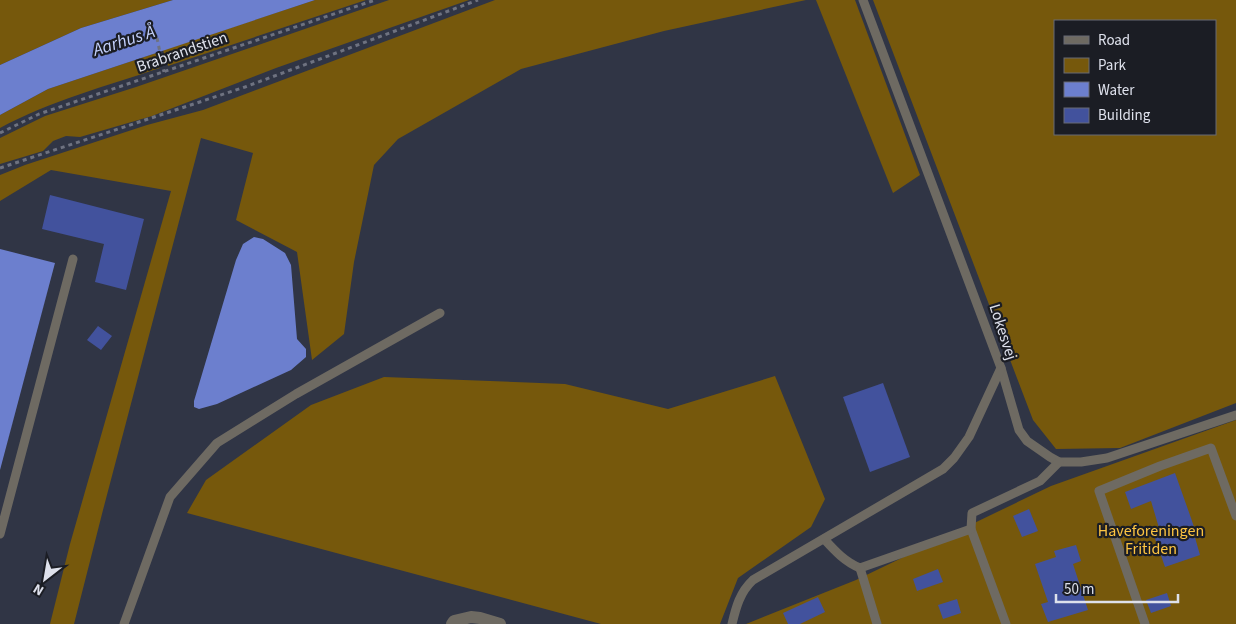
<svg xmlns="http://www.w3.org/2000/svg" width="1236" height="624" font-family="'Source Sans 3',sans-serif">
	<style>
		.green { fill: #76580c; fill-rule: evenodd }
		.water { fill: #6c7fce }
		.building { fill: #42529d }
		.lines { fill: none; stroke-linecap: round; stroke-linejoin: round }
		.path { stroke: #6e7280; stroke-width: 3; stroke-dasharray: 4 4; stroke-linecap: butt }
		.service { stroke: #6e6a62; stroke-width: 9 }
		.minor { stroke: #6e6a62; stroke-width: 12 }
		.labels { text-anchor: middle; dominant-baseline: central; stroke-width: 4.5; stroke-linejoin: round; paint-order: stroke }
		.street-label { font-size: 16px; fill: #dee1ec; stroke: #1b1d24 }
		.park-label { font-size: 16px; fill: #fdc442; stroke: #1b1d24 }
		.water-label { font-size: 18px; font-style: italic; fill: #c4d1fc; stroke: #1b1d24 }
	</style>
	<rect width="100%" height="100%" fill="#303545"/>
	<g class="green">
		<polygon points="0,0 173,0 81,28 0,65"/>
		<polygon points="315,0 366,0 168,66 163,50"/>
		<polygon points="389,0 469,0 276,68 152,116 80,137 66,136 53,141 43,151 0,164 0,138 45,116 136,87"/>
		<polygon points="495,0 806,0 664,31 521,69 398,139 374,165 354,262 344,334 312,360 297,252 236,220 253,153 201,138 103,510 74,624 50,624 70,544 171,191 51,170 0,201 0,175 25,165 147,125 203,110"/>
		<polygon points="816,0 855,0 920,175 893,193"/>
		<path d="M873,0H1236V403L1120,448L1056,449L1033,420ZM1055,21H1215V134H1055Z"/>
		<path d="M156,53L160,68C106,86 50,101 0,128V115L48,89Z"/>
		<polygon points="775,376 825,499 811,527 738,578 720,624 601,624 187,513 206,480 311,405 384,377 565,384 668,409"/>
		<polygon points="1236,420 1236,624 746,624 856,580 1051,486"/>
	</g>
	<g class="water">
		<polygon points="173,0 315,0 48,89 0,115 0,65 81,28"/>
		<polygon points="254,237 263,239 285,253 291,265 297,339 306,349 306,357 291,370 217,404 199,409 194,407 194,401 236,260 243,244"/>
		<polygon points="0,249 55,263 0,470"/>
	</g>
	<g class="building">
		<polygon points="50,195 144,219 126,290 95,282 104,244 42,229"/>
		<polygon points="98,326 112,336 101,350 87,340"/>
		<polygon points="883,383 910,457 870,472 843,397"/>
		<polygon points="1175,473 1191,518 1196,533 1194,534 1200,555 1165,567 1152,530 1159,528 1151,501 1131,509 1125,492"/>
		<polygon points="1029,509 1038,531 1022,537 1013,516"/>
		<polygon points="1076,545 1081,561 1073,564 1088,610 1048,622 1041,604 1048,602 1035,564 1056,557 1054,551"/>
		<polygon points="938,569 943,582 917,591 913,579"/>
		<polygon points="1167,593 1171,606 1151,613 1146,600"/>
		<polygon points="818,597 825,612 800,624 788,624 783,613"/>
		<polygon points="957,599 961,613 943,619 938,605"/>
	</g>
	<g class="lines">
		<g class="path">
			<polyline points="157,38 164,72"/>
			<polyline points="0,133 39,114 375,0"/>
			<polyline points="0,168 245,87 478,0"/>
		</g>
		<g class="service">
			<polyline points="863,0 1001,368 1019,430 1027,441 1050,457 1059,462 1081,462 1107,458 1236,415"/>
			<polyline points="971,529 1006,624"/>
			<polyline points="0,534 73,259"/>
			<path d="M824,539C835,551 845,562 860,568L971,529L972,513L1040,481L1059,462"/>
			<polyline points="860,568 877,624"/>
			<polyline points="124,624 170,497 217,443 296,394 440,313"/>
			<path d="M732,624C736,607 740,592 753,580L943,469L954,458L969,437L1001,368"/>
			<polyline points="1145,624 1099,491 1160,466 1211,448 1236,516"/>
		</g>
		<polyline class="minor" points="452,624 454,621 471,617 480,618 500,624"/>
	</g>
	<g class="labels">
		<g class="street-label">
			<text transform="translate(182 52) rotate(-19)">Brabrandstien</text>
			<text transform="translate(1003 332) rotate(72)">Lokesvej</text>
		</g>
		<g class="park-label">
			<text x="1151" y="531">Haveforeningen<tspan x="1151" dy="18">Fritiden</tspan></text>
		</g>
		<g class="water-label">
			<text transform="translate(124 41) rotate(-18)">Aarhus Å</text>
		</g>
	</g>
	<rect x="1054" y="20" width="162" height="115" fill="#1b1d24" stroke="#696b74"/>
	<rect x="1064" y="36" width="25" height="8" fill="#6e6a62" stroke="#696b74"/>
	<text x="1098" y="45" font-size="15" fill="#dee1ec">Road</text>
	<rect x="1064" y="58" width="25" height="15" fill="#76580c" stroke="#696b74"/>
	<text x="1098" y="70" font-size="15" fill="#dee1ec">Park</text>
	<rect x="1064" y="82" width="25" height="15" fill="#6c7fce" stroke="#696b74"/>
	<text x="1098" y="95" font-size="15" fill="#dee1ec">Water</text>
	<rect x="1064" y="108" width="25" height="15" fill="#42529d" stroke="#696b74"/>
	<text x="1098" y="120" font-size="15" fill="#dee1ec">Building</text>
	<g transform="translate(45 579) rotate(211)" stroke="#1b1d24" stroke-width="4" paint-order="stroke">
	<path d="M0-4L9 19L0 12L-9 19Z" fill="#dee1ec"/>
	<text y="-8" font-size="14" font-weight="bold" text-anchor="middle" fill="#dee1ec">N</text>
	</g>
	<path d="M1056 594v8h122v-8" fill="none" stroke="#dee1ec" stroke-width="2.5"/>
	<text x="1064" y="594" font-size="15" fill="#dee1ec" stroke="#1b1d24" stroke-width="4" paint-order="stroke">50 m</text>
</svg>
